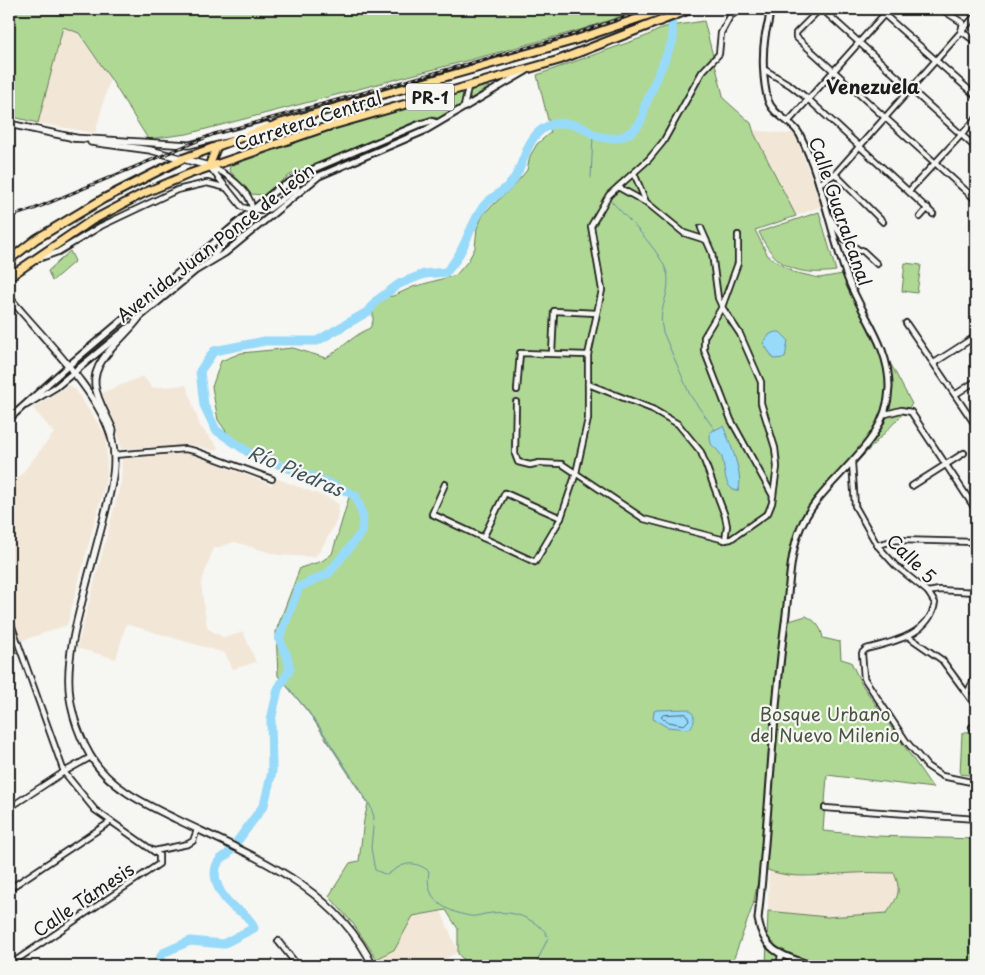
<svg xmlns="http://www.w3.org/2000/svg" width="985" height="975" font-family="'Playpen Sans',sans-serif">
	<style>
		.built { fill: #f2e6d7 }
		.green { fill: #afd895; stroke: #667a58 }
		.water { fill: #98dafa; stroke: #668ea1 }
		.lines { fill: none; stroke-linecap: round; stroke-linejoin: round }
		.shore { stroke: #4e6875; stroke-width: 1 }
		.stream { stroke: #668ea1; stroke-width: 1 }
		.river { stroke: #98dafa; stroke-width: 9 }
		.minor-tunnel { stroke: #d5d5d2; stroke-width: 4.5; stroke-dasharray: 4.5 2; stroke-linecap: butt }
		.minor-casing { stroke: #1c1c1c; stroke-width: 8 }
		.tertiary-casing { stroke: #1c1c1c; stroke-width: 9 }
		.secondary-casing { stroke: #1c1c1c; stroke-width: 9 }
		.trunk-casing { stroke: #1c1c1c; stroke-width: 11 }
		.minor { stroke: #f6f6f2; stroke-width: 4.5 }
		.tertiary { stroke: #f6f6f2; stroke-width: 5 }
		.secondary { stroke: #f6f6f2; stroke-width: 5.5 }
		.trunk { stroke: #ffdd96; stroke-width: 7 }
		.rail-casing { stroke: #1c1c1c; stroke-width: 3 }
		.rail { stroke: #f6f6f2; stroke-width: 1; stroke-dasharray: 4; stroke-linecap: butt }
		.labels { text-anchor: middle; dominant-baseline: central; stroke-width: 4.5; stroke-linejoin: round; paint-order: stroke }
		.shield { fill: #f6f6f2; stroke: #5d5d5c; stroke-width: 1 }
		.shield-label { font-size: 16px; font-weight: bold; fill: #1c1c1c }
		.street-label { font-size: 18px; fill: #1c1c1c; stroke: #f6f6f2 }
		.park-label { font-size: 18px; fill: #485440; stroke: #f6f6f2 }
		.neighbourhood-label { font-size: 19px; font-weight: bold; fill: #1c1c1c; stroke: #f6f6f2 }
		.water-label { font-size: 19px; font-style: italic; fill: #41555f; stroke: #f6f6f2 }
	</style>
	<rect width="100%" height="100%" fill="#f6f6f2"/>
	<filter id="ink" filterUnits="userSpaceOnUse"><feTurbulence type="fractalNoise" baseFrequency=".02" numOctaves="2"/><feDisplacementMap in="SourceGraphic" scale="10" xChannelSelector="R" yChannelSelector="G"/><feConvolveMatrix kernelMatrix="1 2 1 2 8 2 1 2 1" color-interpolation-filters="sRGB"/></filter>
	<g filter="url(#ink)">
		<g class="built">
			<polygon points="63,27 78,33 110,78 95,133 38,123"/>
			<polygon points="753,130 787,134 794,132 822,206 796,216"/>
			<polygon points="143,376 152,388 186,385 200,426 218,447 216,451 194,445 121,449 116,425 102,393"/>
			<polygon points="69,385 75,389 106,436 107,470 104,487 67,625 21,641 9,607 9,490 54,433 33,408"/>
			<polygon points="185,453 203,458 271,485 275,478 331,499 339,505 337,520 320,551 314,557 278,555 235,542 213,549 201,584 207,628 224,638 243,632 256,662 233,669 225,653 126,624 116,659 77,648 121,482 122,459"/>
			<polygon points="769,871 808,878 855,873 895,873 899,886 897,899 887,913 827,917 794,914 768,911"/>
			<polygon points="441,911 458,952 443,960 447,966 363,966 395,949 413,916"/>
		</g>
		<g class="green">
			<polygon points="9,9 643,9 580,30 496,53 187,134 148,139 110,78 79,33 63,27 38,123 9,116"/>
			<path d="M704,21L724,99L751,123L754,133L796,216L755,230L768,256L793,272L819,278L843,274L912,404L810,512L795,533L789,562L786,622L806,616C816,621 821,627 823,638L840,642L841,659L851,662L861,683L933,788L827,775L823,831L875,836L976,839V966H766L768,911L827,917L887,913C898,897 902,892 894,873C882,873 869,872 856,873C824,874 791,882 761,867L753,905L731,966H470L458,954V929L446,910L413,916L395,949L377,959L354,925L329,896L350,863L359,861L364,820L368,804L308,711L278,676L276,631L300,568L322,561L332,554L350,494L273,466L238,448L218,420L212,387L221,361L241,353L293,348L326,358C341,349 354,335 370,328L373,321V298L393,296L413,287L456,275L468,261L475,248L477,228L484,213L514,186L527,170L530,156L537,144L551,132L537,75L644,37L665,27Z"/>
			<polygon points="486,86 490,86 440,119 432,116 421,120 290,175 263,195 251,194 229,170 230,166 337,128"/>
			<path d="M819,212L836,271C798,276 775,268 759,232Z"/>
			<polygon points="70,251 75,261 52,281 48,271"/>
			<polygon points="905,263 921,265 917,293 902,291"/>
			<polygon points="976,730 976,776 960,774 962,733"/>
		</g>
		<g class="water">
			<polygon points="775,332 780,332 788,340 785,358 774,359 763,343 770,334"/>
			<path d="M723,426C729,440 745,477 738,491C722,489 726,466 721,455C713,443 710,450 710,432Z"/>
			<path d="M688,709C696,714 696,723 689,729L667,727L653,719L654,711L657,710Z"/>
		</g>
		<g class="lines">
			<polygon class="shore" points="686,714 689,720 684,725 669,722 661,717 663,715"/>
			<g class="stream">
				<polyline points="591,178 593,135"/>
				<path d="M612,202C627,218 668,258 668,279C669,298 657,310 663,332L690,395L715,430"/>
				<path d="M283,681L319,726L370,805L374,817L371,848L375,870L387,875C403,863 412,859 429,871C424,899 444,911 470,916C474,917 480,915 485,914C502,911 518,912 533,922C540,927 545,929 548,938L535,966"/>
			</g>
			<path class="river" d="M156,966L163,953L190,941L223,944L254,928C252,924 249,918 245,915C242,911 236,910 232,906C217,892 205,866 228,854L264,805L272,772L271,720L278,689L290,669L287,656L279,639L299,587L329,573L362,532L363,517L356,496L334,485L251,454L216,430L204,405L200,371L214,351L265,341H317L369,311L376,301L399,284L424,274L446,272C465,253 468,228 483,207C491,196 507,191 514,179C525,162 526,139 544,128C555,121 574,123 584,128C590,132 594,136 601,137C622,142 643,130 644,108L673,40L671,9"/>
			<polyline class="minor-tunnel" points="516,402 517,390"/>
			<defs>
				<g id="minor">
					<polyline points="820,9 796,33 796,37 976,200"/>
					<polyline points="822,9 976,148"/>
					<polyline points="878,9 976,96"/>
					<polyline points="941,9 963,23 961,31 976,42"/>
					<polyline points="732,15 741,9"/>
					<polyline points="765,70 790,85 808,99 933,214"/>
					<polyline points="464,107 468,87"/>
					<polyline points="788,122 889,9"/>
					<path d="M209,166C225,172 252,191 252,210L242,207Z"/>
					<polyline points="634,173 646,202 684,233 706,240"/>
					<polyline points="835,174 883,222"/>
					<polyline points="819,184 835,174 976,15"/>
					<polyline points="618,187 645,202"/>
					<polyline points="909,191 976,119"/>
					<polyline points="920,217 928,208"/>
					<polyline points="830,218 843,238 860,251 862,250 877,264"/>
					<polyline points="701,228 712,253 718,298 722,307 704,337 704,350 731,420 773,496"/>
					<polyline points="41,258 58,252 101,226 177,190 207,183 227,188"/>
					<polyline points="906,323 976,426"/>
					<polyline points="552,353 554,311 597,313"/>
					<polyline points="934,363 976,336"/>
					<polyline points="588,384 652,409 678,424 701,452 725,516 727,526 725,540"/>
					<polyline points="517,390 520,353 588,355"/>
					<polyline points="956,394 976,381"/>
					<polyline points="516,402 515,454 518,462 530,465 539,463 562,464 644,519 725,540"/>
					<polyline points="886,414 901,410 911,412 976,510"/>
					<polyline points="114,455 185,449 195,451 272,479"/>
					<path d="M852,462L855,506L877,545L895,565L928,592L935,603C929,635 893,642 866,649L862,653L864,678L906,741L927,766L942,776L976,783"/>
					<polyline points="445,484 432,514 535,562 561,518 576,473 588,419 588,355 602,290 591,226 609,195 649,159 663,142 702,72 719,54 721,33 734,9"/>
					<polyline points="912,486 964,453"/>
					<polyline points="483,538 505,493 561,518"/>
					<polyline points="725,540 731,539 768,513 772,503 777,467 775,448 761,403 761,382 740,334 722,307 738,263 738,235"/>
					<polyline points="877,545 897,540 976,542"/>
					<polyline points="928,592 939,590 976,592"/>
					<polyline points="9,618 64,772 95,810 159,855 159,864 9,965"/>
					<polyline points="909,637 942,660 976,706"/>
					<polyline points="967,693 976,676"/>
					<polyline points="972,727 976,725"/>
					<polyline points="9,808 64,772 91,757"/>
					<polyline points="825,808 976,819"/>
					<polyline points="154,851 188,844 193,841 197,830"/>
					<polyline points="9,889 110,822"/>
					<polyline points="278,941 298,966"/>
					<polyline points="779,966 781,955"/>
				</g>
				<g id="tertiary">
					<path d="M767,9C772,20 766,26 765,37C762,55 763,82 768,100C773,116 793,121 800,135C823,181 830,232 848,279C862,316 890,347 889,388C887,451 817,479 798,534C789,561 789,594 785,622C772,720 769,820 758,919C764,954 785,956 814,966"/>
					<polyline points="252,210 269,209 297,188"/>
					<polyline points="210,261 219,248 247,224 252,210"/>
					<polyline points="136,320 195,271 225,253 319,176 424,131 526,71"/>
					<polyline points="26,405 56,387 130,326"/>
					<polyline points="9,419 68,366 275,191 309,171 420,124 431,121 437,123"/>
				</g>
				<g id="secondary">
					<polyline points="9,124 75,138"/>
					<polyline points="72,138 189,145 267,125"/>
					<polyline points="91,142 150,150 209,166"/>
					<path d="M9,297C40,335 101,393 112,440C118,466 110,492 104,517C97,545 89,573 82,601C67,659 59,700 90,755C108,787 145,804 176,819C250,855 335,886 373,966"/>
					<path d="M112,436L113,430C107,415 97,401 95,385C92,359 125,338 139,318"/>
				</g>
				<g id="trunk">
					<polyline points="733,9 733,10"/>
					<polyline points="209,166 217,146"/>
					<polyline points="9,260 36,239 103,199 182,159 281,123 572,41 666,9"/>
					<polyline points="9,277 91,221 144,193 189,174 326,127 559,60 691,9"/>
				</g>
			</defs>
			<use href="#minor" class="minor-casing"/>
			<use href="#tertiary" class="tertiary-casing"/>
			<use href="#secondary" class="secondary-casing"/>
			<use href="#trunk" class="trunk-casing"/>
			<use href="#minor" class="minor"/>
			<use href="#tertiary" class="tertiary"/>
			<use href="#secondary" class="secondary"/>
			<use href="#trunk" class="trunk"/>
			<defs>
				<polyline id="rail" points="9,217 34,209 214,134 568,36 648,9"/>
			</defs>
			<use href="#rail" class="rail-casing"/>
			<use href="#rail" class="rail"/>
		</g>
	</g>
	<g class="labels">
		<rect class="shield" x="406" y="83.5" width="48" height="27" rx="4"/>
		<g class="shield-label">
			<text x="430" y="97">PR-1</text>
		</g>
		<g class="street-label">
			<text transform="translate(308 120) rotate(-18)">Carretera Central</text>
			<text transform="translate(841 211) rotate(71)">Calle Guaralcanal</text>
			<text transform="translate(215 242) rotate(-38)">Avenida Juan Ponce de León</text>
			<text transform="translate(912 558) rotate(45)">Calle 5</text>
			<text transform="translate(83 899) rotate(-34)">Calle Támesis</text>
		</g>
		<g class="park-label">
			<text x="825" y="713">Bosque Urbano<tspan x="825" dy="21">del Nuevo Milenio</tspan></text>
		</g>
		<g class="neighbourhood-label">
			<text x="873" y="86">Venezuela</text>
		</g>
		<g class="water-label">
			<text transform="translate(296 470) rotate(23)">Río Piedras</text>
		</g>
	</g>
	<rect width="985" height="975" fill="none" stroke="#f6f6f2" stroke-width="30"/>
	<rect x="15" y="15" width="955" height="945" fill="none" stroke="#1c1c1c" stroke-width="2" filter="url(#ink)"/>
</svg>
